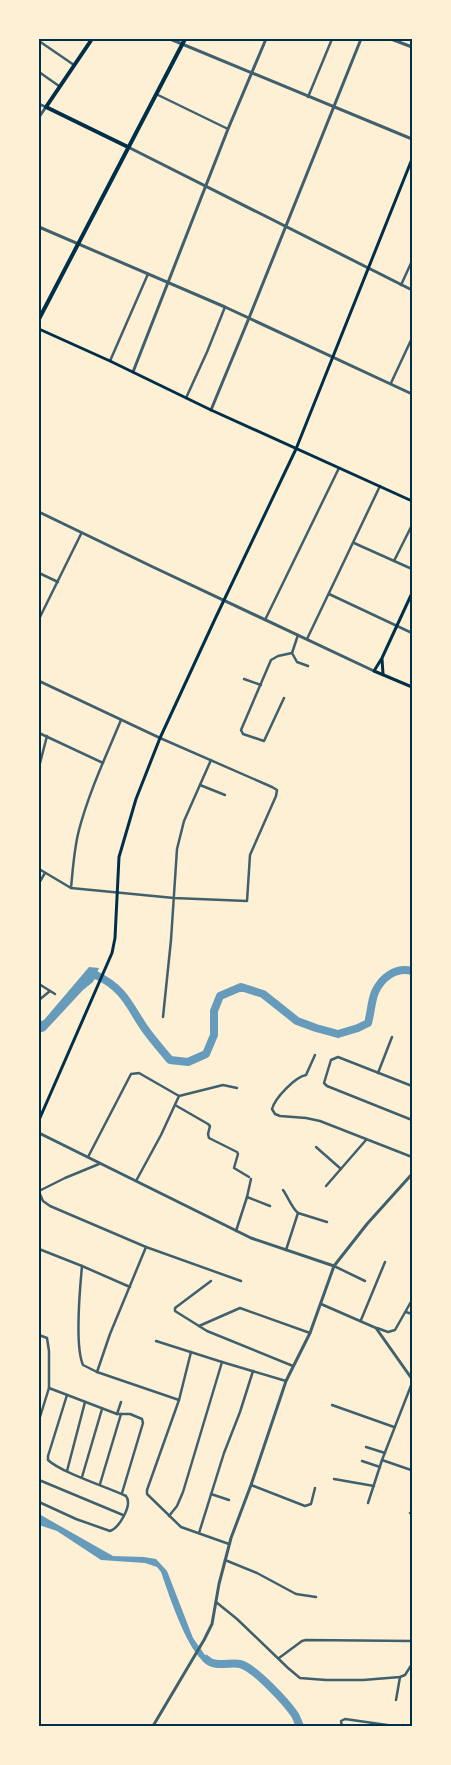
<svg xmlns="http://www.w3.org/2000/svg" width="451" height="1765" font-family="Merriweather,serif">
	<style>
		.water { fill: #669bbc }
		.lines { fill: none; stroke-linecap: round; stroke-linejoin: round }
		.river { stroke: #669bbc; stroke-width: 8 }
		.minor { stroke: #3f606c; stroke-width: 2.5 }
		.tertiary { stroke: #3f606c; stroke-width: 3 }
		.secondary { stroke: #003049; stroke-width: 3 }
		.primary { stroke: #003049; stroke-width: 4 }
		.neatline { fill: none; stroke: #003049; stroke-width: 2 }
	</style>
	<rect width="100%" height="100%" fill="#fdf0d5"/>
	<g class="water">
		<polygon points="89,967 99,968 93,982 83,990 45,1031 39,1033 39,1022 44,1020"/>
		<path d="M39,1514L113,1556L144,1557L156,1559L167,1571L193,1638L205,1655L206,1659L202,1660C185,1644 169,1595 161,1572L157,1567L145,1563L101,1560L57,1531L39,1525Z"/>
	</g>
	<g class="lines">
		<g class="river">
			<path d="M86,978L96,975C123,988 128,1003 143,1026C151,1038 161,1049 170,1060L188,1062L206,1054L214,1035V1011L220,996L241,987L263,994L297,1021L316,1028L338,1034L358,1028L368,1023C371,1013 371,1002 375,992C382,977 396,967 412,971"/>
			<path d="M206,1659C215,1668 229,1662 240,1664C254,1667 287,1703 295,1715C297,1718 298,1723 300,1726"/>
		</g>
		<g class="minor">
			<polyline points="39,41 74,65"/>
			<polyline points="39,72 59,86"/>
			<polyline points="156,94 228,129"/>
			<polyline points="308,97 332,39"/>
			<polyline points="39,104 46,107"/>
			<polyline points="401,285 412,261"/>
			<polyline points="110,361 148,274"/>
			<polyline points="391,383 412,338"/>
			<polyline points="186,398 207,352 225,307"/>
			<polyline points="354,543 412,569"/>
			<polyline points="394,561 412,525"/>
			<polyline points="39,573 58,582"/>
			<polyline points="329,594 412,633"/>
			<polyline points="39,619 81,534"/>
			<polyline points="265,620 339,468"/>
			<polyline points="307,639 380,486"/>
			<polyline points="292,653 297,662 308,666"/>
			<polyline points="244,679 261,685"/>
			<polyline points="284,698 264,741 243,734 241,730 271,660 278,656 292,653 298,635"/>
			<polyline points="39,733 103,763"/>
			<polyline points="39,767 47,736"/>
			<polyline points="200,785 225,795"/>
			<polyline points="39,869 71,888 174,898 247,901 250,855 276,796 277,790 272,787 160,738"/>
			<polyline points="39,883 45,873"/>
			<path d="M71,888C73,868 74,849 79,830C89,792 106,756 121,720"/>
			<polyline points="39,984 55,994"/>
			<polyline points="39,1000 50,991"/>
			<polyline points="412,1006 412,1017"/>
			<polyline points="163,1017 171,940 177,849 184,821 211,760"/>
			<path d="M315,1055L306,1075C295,1077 275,1098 272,1109L275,1114L280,1116L306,1118L320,1121L412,1157"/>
			<polyline points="378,1073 392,1037"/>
			<polyline points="412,1086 338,1057 331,1060 324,1083 327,1086 412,1120"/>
			<polyline points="175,1105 208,1124 210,1126 208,1134 209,1138 237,1152 238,1154 234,1168 249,1177"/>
			<polyline points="316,1147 341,1169"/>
			<polyline points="88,1157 131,1074 139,1073 179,1096 223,1085 237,1088"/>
			<polyline points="136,1181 161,1135 179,1096"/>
			<polyline points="326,1186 366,1140"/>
			<path d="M283,1190C288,1197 292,1208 298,1213"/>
			<polyline points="39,1191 65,1178 99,1164"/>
			<polyline points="39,1192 43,1201 50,1206 146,1247 241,1281"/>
			<polyline points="247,1197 270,1206"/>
			<polyline points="236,1231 247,1197 251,1179"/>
			<path d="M39,1249L82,1266C80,1287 75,1347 83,1365L97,1372L179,1400"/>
			<polyline points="286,1250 298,1213 327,1222"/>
			<polyline points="82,1266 130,1287"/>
			<polyline points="334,1266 365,1281"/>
			<polyline points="406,1312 412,1314"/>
			<polyline points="361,1320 385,1262"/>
			<polyline points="199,1326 175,1311 175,1308 211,1281"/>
			<polyline points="377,1328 388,1332 395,1330 412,1300"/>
			<polyline points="39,1335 47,1338 49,1351 49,1388 39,1420"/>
			<polyline points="156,1341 222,1362 286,1381"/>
			<polyline points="191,1352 179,1400 147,1490 147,1494 181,1527 229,1544"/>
			<polyline points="293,1366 207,1331 199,1326 240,1308 310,1333"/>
			<polyline points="97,1372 110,1334 146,1247"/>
			<polyline points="49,1388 117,1414 130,1414 142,1419 143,1423 122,1493"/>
			<polyline points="332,1405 394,1427"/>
			<polyline points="117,1414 121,1402"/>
			<polyline points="366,1447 385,1453"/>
			<polyline points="382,1460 411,1470"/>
			<polyline points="362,1461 380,1467"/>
			<polyline points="67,1471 85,1402"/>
			<polyline points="82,1477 102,1409"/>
			<polyline points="334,1479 374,1486"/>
			<polyline points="39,1480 123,1515"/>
			<polyline points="100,1484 121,1414"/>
			<polyline points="251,1485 305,1506 311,1504 315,1488"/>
			<polyline points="211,1494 229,1500"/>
			<path d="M39,1502L76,1519L110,1531C119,1528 133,1505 126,1496C107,1487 62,1473 48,1460V1456L67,1395"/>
			<polyline points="368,1503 382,1460 412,1383"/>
			<polyline points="410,1513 412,1514"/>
			<polyline points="169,1516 177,1506 183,1492 222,1362"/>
			<polyline points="199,1533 224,1453 240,1412 253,1371"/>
			<polyline points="225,1560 257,1573 296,1594 316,1597"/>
			<polyline points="216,1602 237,1619 288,1668 300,1678 326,1680 363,1680 400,1677 405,1675 412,1664"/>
			<polyline points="279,1658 302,1641 306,1640 412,1641"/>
			<polyline points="396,1700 400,1677"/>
			<polyline points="342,1726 341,1721 345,1719 394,1726"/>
		</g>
		<g class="tertiary">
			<polyline points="170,39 412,139"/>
			<polyline points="391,39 412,47"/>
			<polyline points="39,117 46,107"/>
			<polyline points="128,147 412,290"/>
			<polyline points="39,227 225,307 412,394"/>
			<polyline points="133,372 228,129 266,39"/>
			<polyline points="211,410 249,318 361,39"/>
			<polyline points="39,512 153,567 374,671"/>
			<polyline points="39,681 160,738"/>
			<polyline points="39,1133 251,1238 334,1266"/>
			<polyline points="321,1304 376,1328 412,1379"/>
			<polyline points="153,1726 204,1640 212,1624 219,1584 231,1538 251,1485 286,1381 310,1333 334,1266 367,1224 412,1174"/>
		</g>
		<g class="secondary">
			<polyline points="39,329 110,361 211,410 412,501"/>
			<polyline points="412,593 382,658 374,671 412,687"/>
			<polyline points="382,659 383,674"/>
			<polyline points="39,1120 112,953 115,938 119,857 136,799 160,738 215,619 296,449 412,159"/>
		</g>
		<g class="primary">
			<polyline points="92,39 46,107 128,147"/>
			<polyline points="39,319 185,39"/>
		</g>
	</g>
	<rect width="451" height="1765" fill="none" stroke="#fdf0d5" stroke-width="80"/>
	<rect x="40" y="40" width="371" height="1685" class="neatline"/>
</svg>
